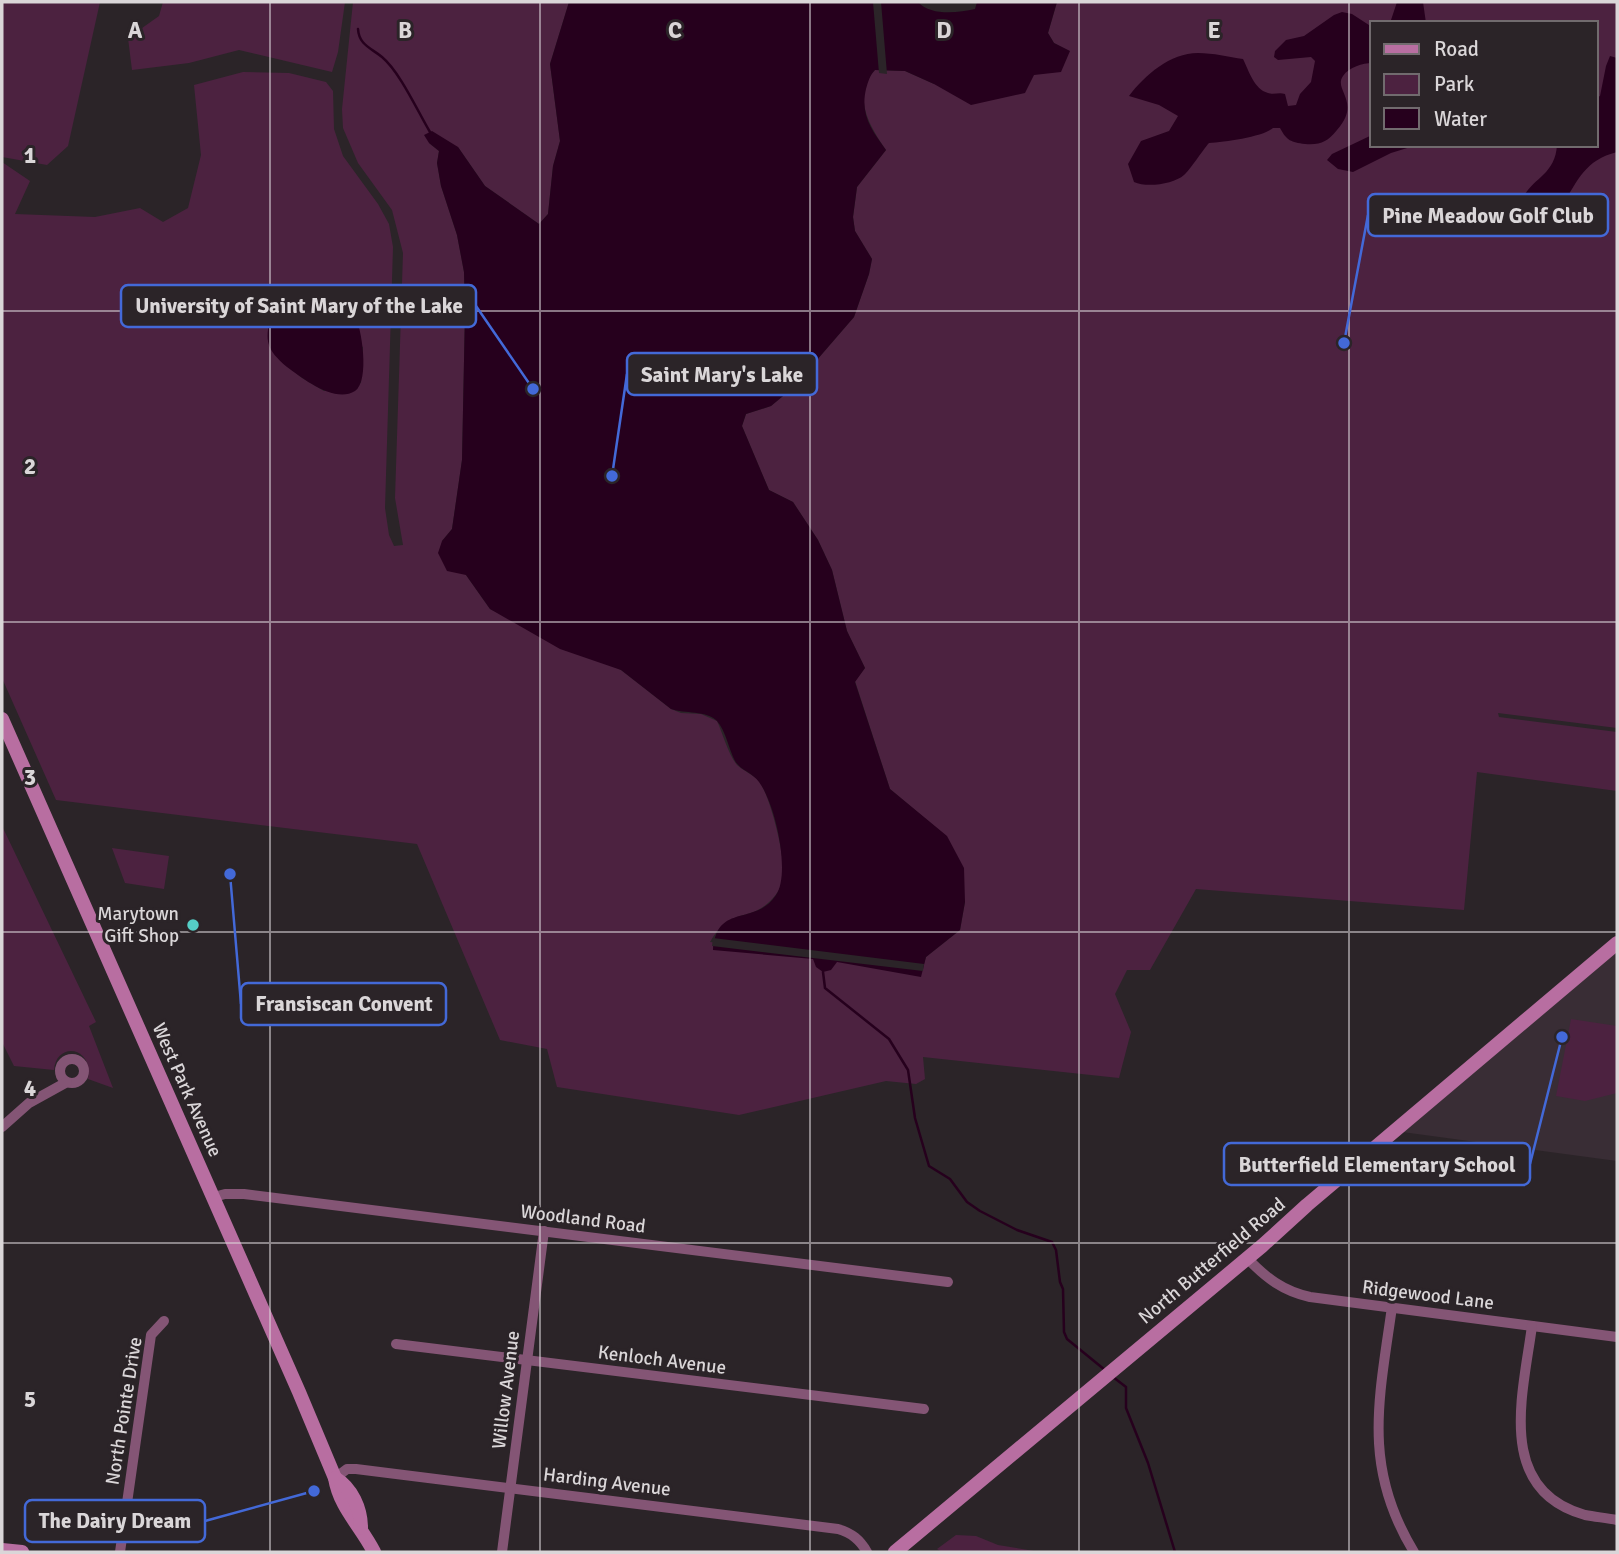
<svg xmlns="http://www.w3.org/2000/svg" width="1619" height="1554" font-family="Signika,sans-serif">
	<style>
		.built { fill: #392d35 }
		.green { fill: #4c2240; fill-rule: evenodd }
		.water { fill: #26001d }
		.pier { fill: #2b2428 }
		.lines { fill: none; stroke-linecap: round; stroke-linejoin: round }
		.stream { stroke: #26001d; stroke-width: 2.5 }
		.minor { stroke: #845575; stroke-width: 10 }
		.secondary { stroke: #b86ea1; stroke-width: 14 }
		.grid { fill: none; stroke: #dad6d8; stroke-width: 2; stroke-opacity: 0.55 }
		.poi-dot { fill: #55cec6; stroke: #2b2428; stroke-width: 2.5 }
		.labels { text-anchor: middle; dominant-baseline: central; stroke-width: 6; stroke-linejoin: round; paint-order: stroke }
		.poi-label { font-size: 19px; fill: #dad6d8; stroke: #2b2428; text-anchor: end }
		.street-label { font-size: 19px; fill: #dad6d8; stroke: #2b2428 }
		.grid-label { font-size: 23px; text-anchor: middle; font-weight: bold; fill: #dad6d8; stroke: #2b2428; stroke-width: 6; stroke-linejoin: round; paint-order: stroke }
		.leader { fill: none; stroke: #4369d8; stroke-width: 2.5 }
		.callout-dot { fill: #4369d8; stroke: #2b2428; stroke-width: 2.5 }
		.callout { fill: #2b2428; stroke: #4369d8; stroke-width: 2.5 }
		.callout-label { font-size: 21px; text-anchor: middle; font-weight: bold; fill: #dad6d8 }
	</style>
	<rect width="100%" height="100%" fill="#2b2428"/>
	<polygon class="built" points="1617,943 1617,1161 1395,1131"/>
	<g class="green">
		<polygon points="2,2 100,2 68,146 47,165 2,157"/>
		<polygon points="163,2 345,2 338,52 332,72 239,50 189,63 132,70 128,38 159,16"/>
		<path d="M353,2H569L550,64L560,141L553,166L548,214L539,224L485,186L458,147L429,143L439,151L437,163L441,186L457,235L464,272L465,312L462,460L452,529L442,541L490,609L621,670L671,709L681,713L701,714L717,721C723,734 728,754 737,765C743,771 753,774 759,781C770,795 787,862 783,879C782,886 777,894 773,898C750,924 731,905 710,942L924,964L926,957L960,930L965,902L946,836L890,789L855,681L865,668L847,631L832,570L818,540L793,502L769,490L742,426L746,414L771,406L783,396H790L816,361L854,317L869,274L872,259L855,231L853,217L857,187L886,150C870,127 851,96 875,70L905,71L934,84L1034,75L1069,51L1054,43L1048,33L1057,2H1617V728L1498,713L1499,717L1617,732V791L1477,772L1464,910L1196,889L1150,970H1127L1115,994L1131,1032L1119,1078L923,1057L925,1079L916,1084L886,1081L739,1115L557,1087L547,1049L500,1040L417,844L56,800L2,678V162L30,181L15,214L95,217L140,208L163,222L188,208L201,155L194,85L243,72L289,73L326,82L333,91L334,129L343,156L378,204L389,224L393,247L385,508L389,535L394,546L403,545L395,498L403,253L392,210L358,163L343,128L342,109ZM1372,23H1596V145H1372ZM292,305L363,347L361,383L324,391L302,378L282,362L271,316Z"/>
		<path d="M2,826L96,1022L89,1026L113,1088L88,1079C94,1046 56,1041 54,1070L14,1066L2,1042Z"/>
		<polygon points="112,848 169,856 164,889 125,883"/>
		<polygon points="1571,1019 1617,1026 1617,1093 1585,1101 1556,1096"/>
		<polygon points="956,1535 976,1536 998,1545 1040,1552 942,1552 937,1549"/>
	</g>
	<g class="water">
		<path d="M569,2H918C931,16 957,13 975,9L977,2H1057L1048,33L1054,43L1070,51L1061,72L1034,75L1025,93L971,105L934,84L905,71L875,70C870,75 868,82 866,89C860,115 872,130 886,150L857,187L853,217L855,231L872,259L869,274L854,317L816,361L790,396H783L771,406L746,414L742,426L769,490L793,502L818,540L832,570L847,631L865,668L855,682L890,789L947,836L964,868L965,902L960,930L926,957L921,977L837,962L831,970L823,972L816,967L813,959L713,950C717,902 755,927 776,895C791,873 775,803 759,782C753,773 740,770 735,761C729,750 726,731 717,721C706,710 685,714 671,709L621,670L560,649L490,609L466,575L447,571L438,553L442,541L452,529L462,460L465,312L464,272L457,235L441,186L437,163L439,151L429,143L424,135L432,131L458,147L485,186L539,224L548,214L553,166L560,141L550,64Z"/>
		<polygon points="1397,2 1423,2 1426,23 1390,23"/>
		<path d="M1342,12L1352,14L1372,27V63C1363,63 1349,67 1343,76C1333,90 1362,102 1337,130C1327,142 1321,145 1305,144C1291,142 1287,141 1280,128H1273C1263,137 1225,142 1209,143C1202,151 1190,170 1184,175C1174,184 1147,188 1134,182L1128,164L1141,141L1169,131L1178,116L1159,105L1129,96C1145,75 1170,53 1198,53C1213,53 1229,57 1243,59C1249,71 1254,89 1268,93C1274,95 1279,92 1285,94L1288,106L1296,105L1300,94L1311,82L1315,61L1311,57L1278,60L1274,57L1275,51L1286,40L1304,36L1334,15Z"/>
		<path d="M1610,56L1617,58V152C1585,160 1578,180 1562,206C1547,211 1531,220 1520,205C1528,178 1555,178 1557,145H1596V98L1600,96L1606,66Z"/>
		<polygon points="1372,135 1372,145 1417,145 1391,153 1353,172 1338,169 1327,160 1332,154"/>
		<path d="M302,292C316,292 331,293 342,302C346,305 351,310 354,314C362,327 370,381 355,391C335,404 302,378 287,367C267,350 264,341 271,316L292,305Z"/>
	</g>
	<g class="pier">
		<polygon points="873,2 881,2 887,74 879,73"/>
		<polygon points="713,938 924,964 923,971 712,946"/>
	</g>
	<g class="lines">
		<g class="stream">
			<path d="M358,29C359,45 371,48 382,57C400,72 418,112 430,132"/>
			<polyline points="823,972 825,988 889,1039 908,1070 915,1118 929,1166 950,1179 967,1202 980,1211 1017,1230 1052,1242 1056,1250 1060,1282 1063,1289 1064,1332 1067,1339 1105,1370"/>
			<polyline points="1113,1377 1126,1387 1126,1408 1148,1463 1175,1552"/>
		</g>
		<g class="minor">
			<circle cx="72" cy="1071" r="12"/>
			<polyline points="2,1127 29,1103 67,1082"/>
			<polyline points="214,1197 225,1194 244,1194 948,1282"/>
			<path d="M1247,1258C1266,1278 1283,1291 1310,1297L1617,1337"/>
			<path d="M1392,1307C1379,1400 1362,1467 1414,1552"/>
			<path d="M1532,1326C1523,1394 1495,1490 1585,1515C1596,1517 1607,1518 1617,1520"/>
			<polyline points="396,1344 924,1409"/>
			<path d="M335,1478L347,1469H356L838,1529C852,1533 860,1540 867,1552"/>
			<polyline points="120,1552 151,1335 164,1321"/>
			<polyline points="502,1552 544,1231"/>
		</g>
		<g class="secondary">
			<path d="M2,719L299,1392L335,1478C340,1508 361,1526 374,1552"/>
			<path d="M335,1478C352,1488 361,1509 361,1528"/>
			<polyline points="2,1550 22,1552"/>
			<polyline points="895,1552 1262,1246 1307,1205 1617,943"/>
		</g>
	</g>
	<path class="grid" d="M270,2V1552M540,2V1552M810,2V1552M1079,2V1552M1349,2V1552M2,311H1617M2,622H1617M2,932H1617M2,1243H1617"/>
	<circle class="poi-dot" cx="193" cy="925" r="7"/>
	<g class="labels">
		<g class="poi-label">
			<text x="179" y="914">Marytown<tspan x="179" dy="22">Gift Shop</tspan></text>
		</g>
		<g class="street-label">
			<text transform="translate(187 1090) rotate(66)">West Park Avenue</text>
			<text transform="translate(583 1219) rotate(7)">Woodland Road</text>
			<text transform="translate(1212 1261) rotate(-40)">North Butterfield Road</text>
			<text transform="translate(1428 1295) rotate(7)">Ridgewood Lane</text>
			<text transform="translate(662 1360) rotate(7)">Kenloch Avenue</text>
			<text transform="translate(506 1390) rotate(-83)">Willow Avenue</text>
			<text transform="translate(124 1411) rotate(-81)">North Pointe Drive</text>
			<text transform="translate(607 1482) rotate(7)">Harding Avenue</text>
		</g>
	</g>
	<g class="grid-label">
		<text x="135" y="38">A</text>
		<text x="405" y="38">B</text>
		<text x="675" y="38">C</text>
		<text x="944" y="38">D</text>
		<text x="1214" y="38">E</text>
		<text x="30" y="163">1</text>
		<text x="30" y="474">2</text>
		<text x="30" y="785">3</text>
		<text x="30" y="1096">4</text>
		<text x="30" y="1407">5</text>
	</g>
	<path class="leader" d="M1344 343L1368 215M533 389L476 306M612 476L627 374M230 874L241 1004M1562 1037L1530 1164M314 1491L205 1521"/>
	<g class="callout-dot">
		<circle cx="1344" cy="343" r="7"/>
		<circle cx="533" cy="389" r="7"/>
		<circle cx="612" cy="476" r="7"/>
		<circle cx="230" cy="874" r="7"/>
		<circle cx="1562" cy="1037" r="7"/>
		<circle cx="314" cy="1491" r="7"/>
	</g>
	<g class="callout">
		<rect x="1368" y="194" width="240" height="42" rx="7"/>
		<rect x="121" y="285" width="355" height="42" rx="7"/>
		<rect x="627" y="353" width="190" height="42" rx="7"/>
		<rect x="241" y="983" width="205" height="42" rx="7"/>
		<rect x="1224" y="1143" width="306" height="42" rx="7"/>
		<rect x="25" y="1500" width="180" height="42" rx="7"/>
	</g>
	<g class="callout-label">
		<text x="1488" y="223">Pine Meadow Golf Club</text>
		<text x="299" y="313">University of Saint Mary of the Lake</text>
		<text x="722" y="382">Saint Mary's Lake</text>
		<text x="344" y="1011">Fransiscan Convent</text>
		<text x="1377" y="1172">Butterfield Elementary School</text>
		<text x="115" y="1528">The Dairy Dream</text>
	</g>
	<rect width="1619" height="1554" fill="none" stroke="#dad6d8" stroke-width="7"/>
	<rect x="1370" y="21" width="228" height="126" fill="#2b2428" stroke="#716b6e" stroke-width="2"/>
	<rect x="1384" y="44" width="35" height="10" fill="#b86ea1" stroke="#716b6e" stroke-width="2"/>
	<text x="1434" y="56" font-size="21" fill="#dad6d8">Road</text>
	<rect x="1384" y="74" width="35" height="21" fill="#4c2240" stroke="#716b6e" stroke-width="2"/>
	<text x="1434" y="91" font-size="21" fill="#dad6d8">Park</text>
	<rect x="1384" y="108" width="35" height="21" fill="#26001d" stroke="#716b6e" stroke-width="2"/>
	<text x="1434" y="126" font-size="21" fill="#dad6d8">Water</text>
</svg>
